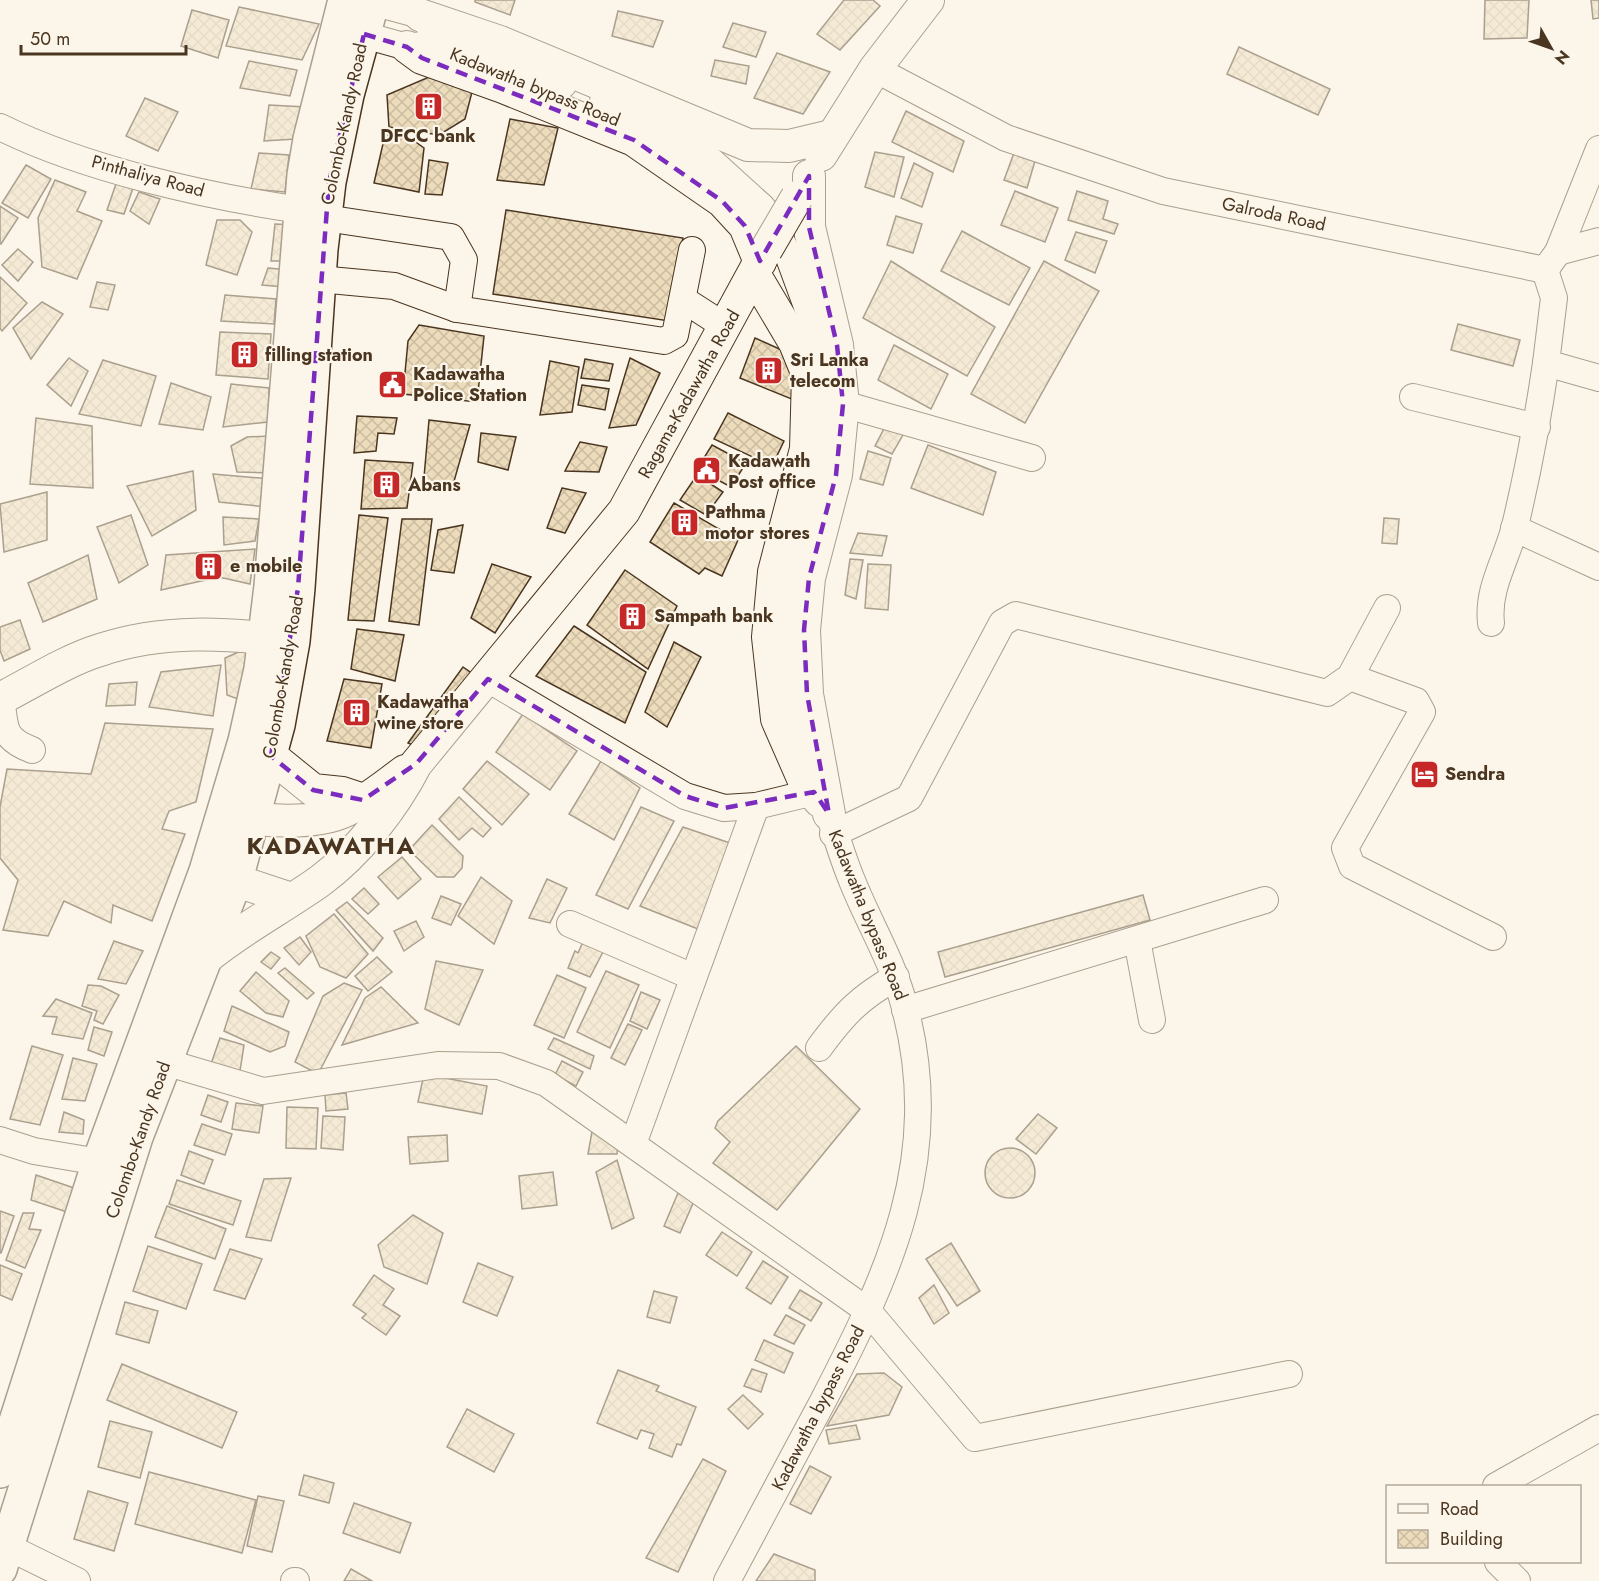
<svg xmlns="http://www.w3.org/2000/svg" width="1599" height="1581" font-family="Jost,sans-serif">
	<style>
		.building { fill: url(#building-cross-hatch); stroke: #4a3520; stroke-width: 1.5 }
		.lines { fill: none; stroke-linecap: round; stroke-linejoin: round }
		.minor-casing { stroke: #4a3520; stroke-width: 28 }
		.major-casing { stroke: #4a3520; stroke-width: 34 }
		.highway-casing { stroke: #4a3520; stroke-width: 36 }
		.minor { stroke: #fbf6e9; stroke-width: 26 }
		.major { stroke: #fbf6e9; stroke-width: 32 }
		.highway { stroke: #fbf6e9; stroke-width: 33 }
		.major-bridge-casing { stroke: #4a3520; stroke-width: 34; stroke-linecap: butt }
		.major-bridge { stroke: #fbf6e9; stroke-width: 32 }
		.marked { fill: none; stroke: #7b2cbf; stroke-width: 4.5; stroke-dasharray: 12 8; stroke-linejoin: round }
		.labels { text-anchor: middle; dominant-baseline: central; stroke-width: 4.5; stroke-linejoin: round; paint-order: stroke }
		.street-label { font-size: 18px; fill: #4a3520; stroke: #fbf6e9 }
		.poi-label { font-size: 18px; font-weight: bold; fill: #4a3520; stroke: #fbf6e9; text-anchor: start }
		.district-label { font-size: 24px; font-weight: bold; letter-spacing: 1.5px; fill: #4a3520; stroke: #fbf6e9 }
	</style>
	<defs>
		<pattern id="building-cross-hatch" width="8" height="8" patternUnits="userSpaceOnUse" patternTransform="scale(1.5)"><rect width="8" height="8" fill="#ecdcbc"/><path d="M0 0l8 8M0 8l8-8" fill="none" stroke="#ccbda1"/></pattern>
	</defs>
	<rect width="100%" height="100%" fill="#fbf6e9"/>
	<g class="building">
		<polygon points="475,0 515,0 510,15 475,2"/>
		<polygon points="844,0 873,0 880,6 840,50 817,34"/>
		<polygon points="1485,0 1529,0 1527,38 1484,39"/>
		<polygon points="1591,0 1599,0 1599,18 1593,19"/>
		<polygon points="239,7 319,24 302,60 226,46"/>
		<polygon points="192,10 229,20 218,58 181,46"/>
		<polygon points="618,11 663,21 653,47 612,36"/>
		<polygon points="733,23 766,32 756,57 723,47"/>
		<polygon points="1239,47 1330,89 1318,115 1227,74"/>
		<polygon points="777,53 830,72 803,114 754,98"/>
		<polygon points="715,60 749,66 746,84 711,76"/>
		<polygon points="249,61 297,70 290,96 240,88"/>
		<polygon points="429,77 472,92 465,119 439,135 389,127 387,95"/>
		<polygon points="145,98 178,112 158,151 126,136"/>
		<polygon points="269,105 305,107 295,139 264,141"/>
		<polygon points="906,111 964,141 953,172 892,142"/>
		<polygon points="510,119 558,128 544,185 497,180"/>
		<polygon points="385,135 413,140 424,148 419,192 374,183"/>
		<polygon points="875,152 904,157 894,197 865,187"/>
		<polygon points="259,153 289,155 285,192 251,189"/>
		<polygon points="1014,153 1035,161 1027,188 1004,180"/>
		<polygon points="429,160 448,163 442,195 425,194"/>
		<polygon points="914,163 933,173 922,207 901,198"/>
		<polygon points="26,165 51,179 28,218 2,203"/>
		<polygon points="55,180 86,192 77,211 102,221 77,279 42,267 38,218"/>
		<polygon points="116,184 133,188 124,214 107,210"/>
		<polygon points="1015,191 1058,208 1045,242 1001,225"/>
		<polygon points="1077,191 1108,201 1103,219 1118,224 1114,234 1068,220"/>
		<polygon points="139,192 160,199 149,224 130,211"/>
		<polygon points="0,206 18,218 1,244 0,243"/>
		<polygon points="506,210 683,238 669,321 493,294"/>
		<polygon points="896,216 922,224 913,253 887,245"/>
		<polygon points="217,220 240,220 252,232 237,275 206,265"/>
		<polygon points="275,224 295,225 292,261 271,261"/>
		<polygon points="962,231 1030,268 1009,305 941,271"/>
		<polygon points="1076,232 1107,241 1095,273 1065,260"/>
		<polygon points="18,249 33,262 18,281 2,265"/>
		<polygon points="891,261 995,327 967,376 863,318"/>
		<polygon points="1044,261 1099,291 1025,423 971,394"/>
		<polygon points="268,268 288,270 285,287 262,285"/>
		<polygon points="0,277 27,303 2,331 0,328"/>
		<polygon points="97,282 115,285 108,310 90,307"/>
		<polygon points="225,295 276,299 274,324 221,321"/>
		<polygon points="42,302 63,314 31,359 13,328"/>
		<polygon points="1458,324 1520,340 1513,366 1451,350"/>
		<polygon points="419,325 484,336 477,402 403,394 408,341"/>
		<polygon points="220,332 271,334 268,379 216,375"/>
		<polygon points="755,338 795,356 794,400 740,378"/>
		<polygon points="894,345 948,374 931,409 878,380"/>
		<polygon points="69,358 88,371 71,406 47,385"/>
		<polygon points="630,358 660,373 636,425 609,428"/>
		<polygon points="585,359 613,364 609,381 581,378"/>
		<polygon points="103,360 156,376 141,426 79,414"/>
		<polygon points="550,361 579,367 572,412 540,415"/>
		<polygon points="171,383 211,397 203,430 159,424"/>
		<polygon points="231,384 269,388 268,422 223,427"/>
		<polygon points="582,385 609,389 605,410 578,405"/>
		<polygon points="728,413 784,441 772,466 714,439"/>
		<polygon points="357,416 397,418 394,434 378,433 376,451 354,453"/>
		<polygon points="36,418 92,426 93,488 30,484"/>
		<polygon points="429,420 470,425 451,492 423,489"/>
		<polygon points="886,425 904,433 892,454 875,446"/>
		<polygon points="481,433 516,437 508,470 478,462"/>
		<polygon points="270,436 269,473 237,472 231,446 247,437"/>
		<polygon points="580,442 607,447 599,472 565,471"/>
		<polygon points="712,445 746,463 731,487 697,469"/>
		<polygon points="928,445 996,472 983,515 911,488"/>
		<polygon points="868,451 891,458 883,485 860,479"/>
		<polygon points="365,460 413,463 407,508 361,509"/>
		<polygon points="193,471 196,510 152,536 127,486"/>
		<polygon points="213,474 271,479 267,507 219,502"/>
		<polygon points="697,475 723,492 706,515 680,500"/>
		<polygon points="562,488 586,493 565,533 547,528"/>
		<polygon points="47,492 47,540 4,552 0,504"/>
		<polygon points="674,503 738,540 722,576 705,568 699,574 650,542"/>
		<polygon points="131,515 148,565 119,583 97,527"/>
		<polygon points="359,515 388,518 374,621 348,620"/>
		<polygon points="223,517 259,519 255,541 224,545"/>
		<polygon points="1384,518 1399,519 1397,544 1382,543"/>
		<polygon points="402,519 432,519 419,625 389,621"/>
		<polygon points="463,525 454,573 431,570 438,530"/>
		<polygon points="858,533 887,536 882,556 850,553"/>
		<polygon points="255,549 250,584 219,577 161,590 166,555"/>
		<polygon points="88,555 97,599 43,622 28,583"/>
		<polygon points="850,559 863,560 856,599 845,595"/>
		<polygon points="492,564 531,577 495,633 471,618"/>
		<polygon points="868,564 891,565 888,610 865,608"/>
		<polygon points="625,570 677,606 648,669 587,625"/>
		<polygon points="20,620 30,649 4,661 0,650 0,627"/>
		<polygon points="574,626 646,672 625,723 536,676"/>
		<polygon points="357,629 404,635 395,681 351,669"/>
		<polygon points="674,642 701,657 667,727 645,712"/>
		<polygon points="252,646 246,702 227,695 225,658"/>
		<polygon points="221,665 213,716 149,707 161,672"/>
		<polygon points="463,667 473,674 417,747 408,743"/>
		<polygon points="344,679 382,684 371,748 327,741"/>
		<polygon points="137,682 135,705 106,706 109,684"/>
		<polygon points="523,714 577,751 550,790 496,752"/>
		<polygon points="105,723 213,729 196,802 169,811 162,829 185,834 152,921 113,905 111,923 64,901 48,936 3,930 18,880 0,858 0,807 7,769 91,774"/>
		<polygon points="487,761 529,794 502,825 463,789"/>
		<polygon points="601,761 640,788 614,840 569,814"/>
		<polygon points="459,797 491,828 483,837 472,828 459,840 439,819"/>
		<polygon points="641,807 674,821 628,909 596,895"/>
		<polygon points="432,825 463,856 462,868 454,877 437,877 409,850"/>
		<polygon points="683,827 730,843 698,929 640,906"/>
		<polygon points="402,857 421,879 398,899 378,877"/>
		<polygon points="481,877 512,901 494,944 458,916"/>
		<polygon points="547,879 567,888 550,923 529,918"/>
		<polygon points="364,888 379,904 368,914 352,899"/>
		<polygon points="1143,895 1150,920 945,977 938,952"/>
		<polygon points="441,896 461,904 451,925 432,918"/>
		<polygon points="347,902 383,938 373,951 336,910"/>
		<polygon points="334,914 368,954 346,978 320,967 306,936"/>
		<polygon points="416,921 424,937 404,951 394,931"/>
		<polygon points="300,937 311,952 299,965 284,948"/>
		<polygon points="114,941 143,951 126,984 98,979"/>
		<polygon points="583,942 604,950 590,977 568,968 575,951 578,953"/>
		<polygon points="271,952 280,958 271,969 261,962"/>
		<polygon points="377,957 392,972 368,991 355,976"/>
		<polygon points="436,961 483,970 459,1025 425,1009"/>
		<polygon points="285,968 314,993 307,999 278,973"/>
		<polygon points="606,971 639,985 610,1048 577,1032"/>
		<polygon points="256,972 289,1001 283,1017 266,1013 240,991"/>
		<polygon points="557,975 586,988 564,1038 534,1025"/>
		<polygon points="344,983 362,990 318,1074 295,1062 323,996"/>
		<polygon points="88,985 101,986 119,995 103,1024 94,1020 97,1011 82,1006"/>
		<polygon points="381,987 418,1023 342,1045 365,998"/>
		<polygon points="641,992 660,1000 647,1029 630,1021"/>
		<polygon points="56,999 92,1013 83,1039 52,1034 57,1017 43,1016"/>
		<polygon points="232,1006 289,1032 285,1046 270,1052 224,1031"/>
		<polygon points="628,1024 642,1030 625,1065 611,1058"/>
		<polygon points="94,1027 112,1032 104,1056 88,1050"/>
		<polygon points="220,1038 244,1045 240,1071 211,1064"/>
		<polygon points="554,1038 594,1056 590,1069 548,1049"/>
		<polygon points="32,1046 63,1055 40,1125 10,1119"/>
		<polygon points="796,1046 860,1109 777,1210 713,1163 730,1142 715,1128 718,1121"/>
		<polygon points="73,1058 97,1064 85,1101 62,1099"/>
		<polygon points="562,1061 583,1072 576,1086 555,1075"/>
		<polygon points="424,1074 487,1086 482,1114 418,1102"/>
		<polygon points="346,1093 348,1109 326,1111 325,1095"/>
		<polygon points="208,1095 228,1102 221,1122 201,1115"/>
		<polygon points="236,1103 263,1106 259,1133 232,1129"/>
		<polygon points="287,1107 318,1108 316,1149 286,1148"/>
		<polygon points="64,1112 84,1120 83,1134 59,1132"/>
		<polygon points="1038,1114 1057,1128 1036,1154 1016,1139"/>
		<polygon points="323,1116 345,1117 343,1150 321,1148"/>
		<polygon points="202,1124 232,1134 225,1155 194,1145"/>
		<polygon points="593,1126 618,1144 617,1154 588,1154"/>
		<polygon points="447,1135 448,1161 410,1164 408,1137"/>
		<circle cx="1010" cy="1173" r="25"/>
		<polygon points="189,1151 213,1160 204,1184 181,1175"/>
		<polygon points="617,1160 634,1218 612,1229 596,1172"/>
		<polygon points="553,1172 557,1205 522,1209 519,1176"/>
		<polygon points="36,1175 77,1189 70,1213 31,1200"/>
		<polygon points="291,1178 271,1241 246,1237 264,1179"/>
		<polygon points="177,1180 241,1201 233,1225 169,1204"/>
		<polygon points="678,1193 694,1201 680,1233 664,1226"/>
		<polygon points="167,1206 226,1229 215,1259 155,1237"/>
		<polygon points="0,1211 14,1216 1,1253 0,1253"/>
		<polygon points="23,1213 34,1213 29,1229 41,1230 25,1268 6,1260"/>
		<polygon points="413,1215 443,1233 427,1284 384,1267 378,1245"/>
		<polygon points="722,1232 752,1252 737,1276 706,1255"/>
		<polygon points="951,1243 980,1291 957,1306 926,1259"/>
		<polygon points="148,1246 202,1264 186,1309 133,1291"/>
		<polygon points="230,1249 262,1259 245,1299 214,1290"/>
		<polygon points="763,1261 788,1277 771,1304 746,1288"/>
		<polygon points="478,1263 513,1277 497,1316 463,1302"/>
		<polygon points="0,1265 22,1274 12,1300 0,1295"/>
		<polygon points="374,1275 394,1289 383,1305 400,1316 386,1335 362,1318 366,1314 353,1305"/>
		<polygon points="934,1285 949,1313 934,1324 919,1298"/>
		<polygon points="800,1290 822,1303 811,1321 789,1308"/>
		<polygon points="654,1291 677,1297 670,1323 647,1317"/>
		<polygon points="125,1302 158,1311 149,1343 116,1334"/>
		<polygon points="786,1315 805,1325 794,1344 774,1335"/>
		<polygon points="764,1340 793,1353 784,1373 755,1360"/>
		<polygon points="122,1364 237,1412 222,1448 107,1400"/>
		<polygon points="752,1369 767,1374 761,1392 744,1386"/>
		<polygon points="618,1370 659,1386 656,1391 696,1407 681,1445 677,1444 672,1457 649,1448 654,1434 641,1430 637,1439 597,1423"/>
		<polygon points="884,1373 902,1387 889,1415 827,1426 857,1374"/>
		<polygon points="743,1395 763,1414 748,1429 728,1409"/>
		<polygon points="467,1409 514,1434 494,1472 447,1447"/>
		<polygon points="110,1421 152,1432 140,1478 98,1467"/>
		<polygon points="856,1425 860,1439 829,1444 826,1430"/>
		<polygon points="703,1459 726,1471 678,1572 646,1558"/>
		<polygon points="810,1466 831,1477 811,1514 790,1504"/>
		<polygon points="149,1472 256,1500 242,1553 135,1524"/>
		<polygon points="304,1475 334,1483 329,1503 299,1495"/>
		<polygon points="88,1491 128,1503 114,1551 74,1539"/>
		<polygon points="258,1496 284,1501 272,1552 247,1546"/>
		<polygon points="354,1503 411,1523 400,1553 343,1533"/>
		<polygon points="774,1554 815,1570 815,1581 756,1581"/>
		<polygon points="351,1569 372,1581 344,1581"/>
	</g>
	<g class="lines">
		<defs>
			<g id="minor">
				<polyline points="364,0 420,15 429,25 445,36 563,85"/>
				<polyline points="346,30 407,47 427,44"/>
				<polyline points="875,69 1006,138 1163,191 1545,270 1554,298 1546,363 1599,378"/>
				<polyline points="603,101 677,136 709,159 762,207 772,219 788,255 817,334 827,373 823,431 820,458 788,603 789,671 797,714"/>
				<path d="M0,127C85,169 205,196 300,210"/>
				<polyline points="325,218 451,237 464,260 457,309"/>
				<polyline points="1558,252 1599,241"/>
				<polyline points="1545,270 1558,252 1599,149"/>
				<polyline points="319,279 394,286 457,309 664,341 675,335 692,250"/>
				<polyline points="684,300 726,327"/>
				<polyline points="1413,397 1537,427"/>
				<polyline points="843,404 1032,458"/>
				<polyline points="1514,528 1599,567"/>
				<path d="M1491,623C1487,588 1507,559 1515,526C1528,472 1538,418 1546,363"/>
				<polyline points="1350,677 1416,701 1422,712 1345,848 1352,866 1493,937"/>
				<polyline points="488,679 685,796 724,808 756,806 814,792"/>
				<path d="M1,698C6,728 1,738 32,750"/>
				<polyline points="833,834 909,798 1002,623 1016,615 1327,693 1350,677 1387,608"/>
				<polyline points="570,924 693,977"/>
				<polyline points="1137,940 1152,1020"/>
				<polyline points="905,1010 1265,900"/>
				<path d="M819,1048C844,1014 859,998 896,977"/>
				<polyline points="165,1062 263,1091 438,1065 499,1066 546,1083 868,1311 975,1438 1289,1374"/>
				<polyline points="0,1140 34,1151 99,1162"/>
				<polyline points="633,1144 756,806"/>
				<polyline points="1496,1486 1599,1428"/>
				<polyline points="8,1547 77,1581"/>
				<polyline points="1498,1562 1517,1581"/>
				<polyline points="294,1581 296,1581"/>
				<path d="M727,1581C759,1521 791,1461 823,1401C890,1272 944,1157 905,1008C894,964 870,925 853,883C841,855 834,826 823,798"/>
			</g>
			<g id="major">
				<polyline points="420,15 500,42 748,145 789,146 831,136"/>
				<polyline points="407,47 422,58 503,87 634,140 722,201 745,226 760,262"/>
				<polyline points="821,155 875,69 928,0"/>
				<polyline points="809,176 809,227 837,345 843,404 836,475 809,578 804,630 807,694 829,814"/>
				<polyline points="754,274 795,343 808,375 806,449 774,572 768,637 777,719 805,783 820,801"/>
				<path d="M0,699C31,683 67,660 100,650C163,629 226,633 292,641"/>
				<polyline points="271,756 313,790 342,793 363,800"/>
				<path d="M226,814C259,821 315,826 347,810C367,801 387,784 405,771"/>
				<polyline points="210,872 291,899"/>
				<path d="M205,959C241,929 282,908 320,881C359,852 394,807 416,764L624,511L766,250"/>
			</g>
			<g id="highway">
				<polyline points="0,1471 99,1162 206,871 245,741 261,669 271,586 304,175 310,139 345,0"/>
				<polyline points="0,1569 136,1137 236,879 278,725 293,641 298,588 321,249 329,182 347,95 373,0"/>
			</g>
		</defs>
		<use href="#minor" class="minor-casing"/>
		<use href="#major" class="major-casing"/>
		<use href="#highway" class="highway-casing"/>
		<use href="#minor" class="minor"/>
		<use href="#major" class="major"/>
		<use href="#highway" class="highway"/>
		<defs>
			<polyline id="major-bridge" points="766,250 797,197"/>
		</defs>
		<use href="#major-bridge" class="major-bridge-casing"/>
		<use href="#major-bridge" class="major-bridge"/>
	</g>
	<path d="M0 0H1599V1581H0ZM364,34L407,47L422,58L634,140L722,201L745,226L760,261L809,176V227L837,345L843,404L836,475L809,578L804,630L807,694L829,814L814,792L724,808L685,796L488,679L416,764L363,800L313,790L271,756L298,588L329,182Z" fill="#fbf6e9" fill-opacity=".55" fill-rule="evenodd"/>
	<path class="marked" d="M364,34L407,47L422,58L634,140L722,201L745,226L760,261L809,176V227L837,345L843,404L836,475L809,578L804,630L807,694L829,814L814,792L724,808L685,796L488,679L416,764L363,800L313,790L271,756L298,588L329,182Z"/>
	<defs>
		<symbol id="building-square" viewBox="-11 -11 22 22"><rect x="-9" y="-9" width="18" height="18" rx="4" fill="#c62828" stroke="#fbf6e9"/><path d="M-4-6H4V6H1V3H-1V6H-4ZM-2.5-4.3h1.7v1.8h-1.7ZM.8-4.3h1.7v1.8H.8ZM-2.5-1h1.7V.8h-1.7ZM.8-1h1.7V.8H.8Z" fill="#fff"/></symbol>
		<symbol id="civic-square" viewBox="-11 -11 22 22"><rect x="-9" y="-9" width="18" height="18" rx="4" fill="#c62828" stroke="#fbf6e9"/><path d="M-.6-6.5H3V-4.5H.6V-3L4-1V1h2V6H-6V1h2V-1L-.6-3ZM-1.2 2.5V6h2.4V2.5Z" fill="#fff"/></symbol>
		<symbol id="hotel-square" viewBox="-11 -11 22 22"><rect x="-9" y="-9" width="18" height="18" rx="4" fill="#c62828" stroke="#fbf6e9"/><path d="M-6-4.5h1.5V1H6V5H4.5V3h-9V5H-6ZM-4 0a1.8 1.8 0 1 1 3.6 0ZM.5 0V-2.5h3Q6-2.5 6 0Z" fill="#fff"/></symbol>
	</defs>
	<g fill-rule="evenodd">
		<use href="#building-square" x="412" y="90" width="33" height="33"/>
		<use href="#building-square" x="228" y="338" width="33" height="33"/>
		<use href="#building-square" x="752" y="354" width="33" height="33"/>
		<use href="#civic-square" x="376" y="368" width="33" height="33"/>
		<use href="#civic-square" x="690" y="454" width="33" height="33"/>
		<use href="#building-square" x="370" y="468" width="33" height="33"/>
		<use href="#building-square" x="668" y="506" width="33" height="33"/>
		<use href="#building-square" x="192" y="550" width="33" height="33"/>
		<use href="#building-square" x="616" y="600" width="33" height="33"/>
		<use href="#building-square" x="340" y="696" width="33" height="33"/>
		<use href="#hotel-square" x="1408" y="758" width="33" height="33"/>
	</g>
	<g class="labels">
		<g class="street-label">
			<text transform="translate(535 87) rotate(22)">Kadawatha bypass Road</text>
			<text transform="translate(344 124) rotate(-78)">Colombo-Kandy Road</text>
			<text transform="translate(148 176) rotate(15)">Pinthaliya Road</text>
			<text transform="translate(1274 214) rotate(12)">Galroda Road</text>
			<text transform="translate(689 394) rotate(-61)">Ragama-Kadawatha Road</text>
			<text transform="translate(283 677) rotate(-80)">Colombo-Kandy Road</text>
			<text transform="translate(868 915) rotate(68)">Kadawatha bypass Road</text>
			<text transform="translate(138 1140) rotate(-71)">Colombo-Kandy Road</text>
			<text transform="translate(818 1408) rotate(-63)">Kadawatha bypass Road</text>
		</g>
		<g class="poi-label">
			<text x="428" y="136" text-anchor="middle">DFCC bank</text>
			<text x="265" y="355">filling station</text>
			<text x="790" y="360">Sri Lanka<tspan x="790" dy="21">telecom</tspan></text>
			<text x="413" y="374">Kadawatha<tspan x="413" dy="21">Police Station</tspan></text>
			<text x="728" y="461">Kadawath<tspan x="728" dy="21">Post office</tspan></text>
			<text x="408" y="485">Abans</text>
			<text x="705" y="512">Pathma<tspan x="705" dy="21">motor stores</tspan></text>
			<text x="230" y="566">e mobile</text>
			<text x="654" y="616">Sampath bank</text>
			<text x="377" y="702">Kadawatha<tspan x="377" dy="21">wine store</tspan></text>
			<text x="1445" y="774">Sendra</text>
		</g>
		<g class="district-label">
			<text x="331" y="845">KADAWATHA</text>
		</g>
	</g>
	<rect x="1386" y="1485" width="195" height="78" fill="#fbf6e9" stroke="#b4a999" stroke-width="1.5"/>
	<rect x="1398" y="1504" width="30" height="9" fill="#fbf6e9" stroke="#b4a999" stroke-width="1.5"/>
	<text x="1440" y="1515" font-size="18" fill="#4a3520">Road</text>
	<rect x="1398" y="1530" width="30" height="18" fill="url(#building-cross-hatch)" stroke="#b4a999" stroke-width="1.5"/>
	<text x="1440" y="1545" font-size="18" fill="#4a3520">Building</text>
	<g transform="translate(1551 48) rotate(130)" stroke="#fbf6e9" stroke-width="4.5" paint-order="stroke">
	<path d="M0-4.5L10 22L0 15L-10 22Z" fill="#4a3520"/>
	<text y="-9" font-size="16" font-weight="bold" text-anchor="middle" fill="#4a3520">N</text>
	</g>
	<path d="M21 45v9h165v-9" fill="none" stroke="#4a3520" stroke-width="3"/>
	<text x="30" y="45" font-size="18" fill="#4a3520" stroke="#fbf6e9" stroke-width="4.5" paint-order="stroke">50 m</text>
</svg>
